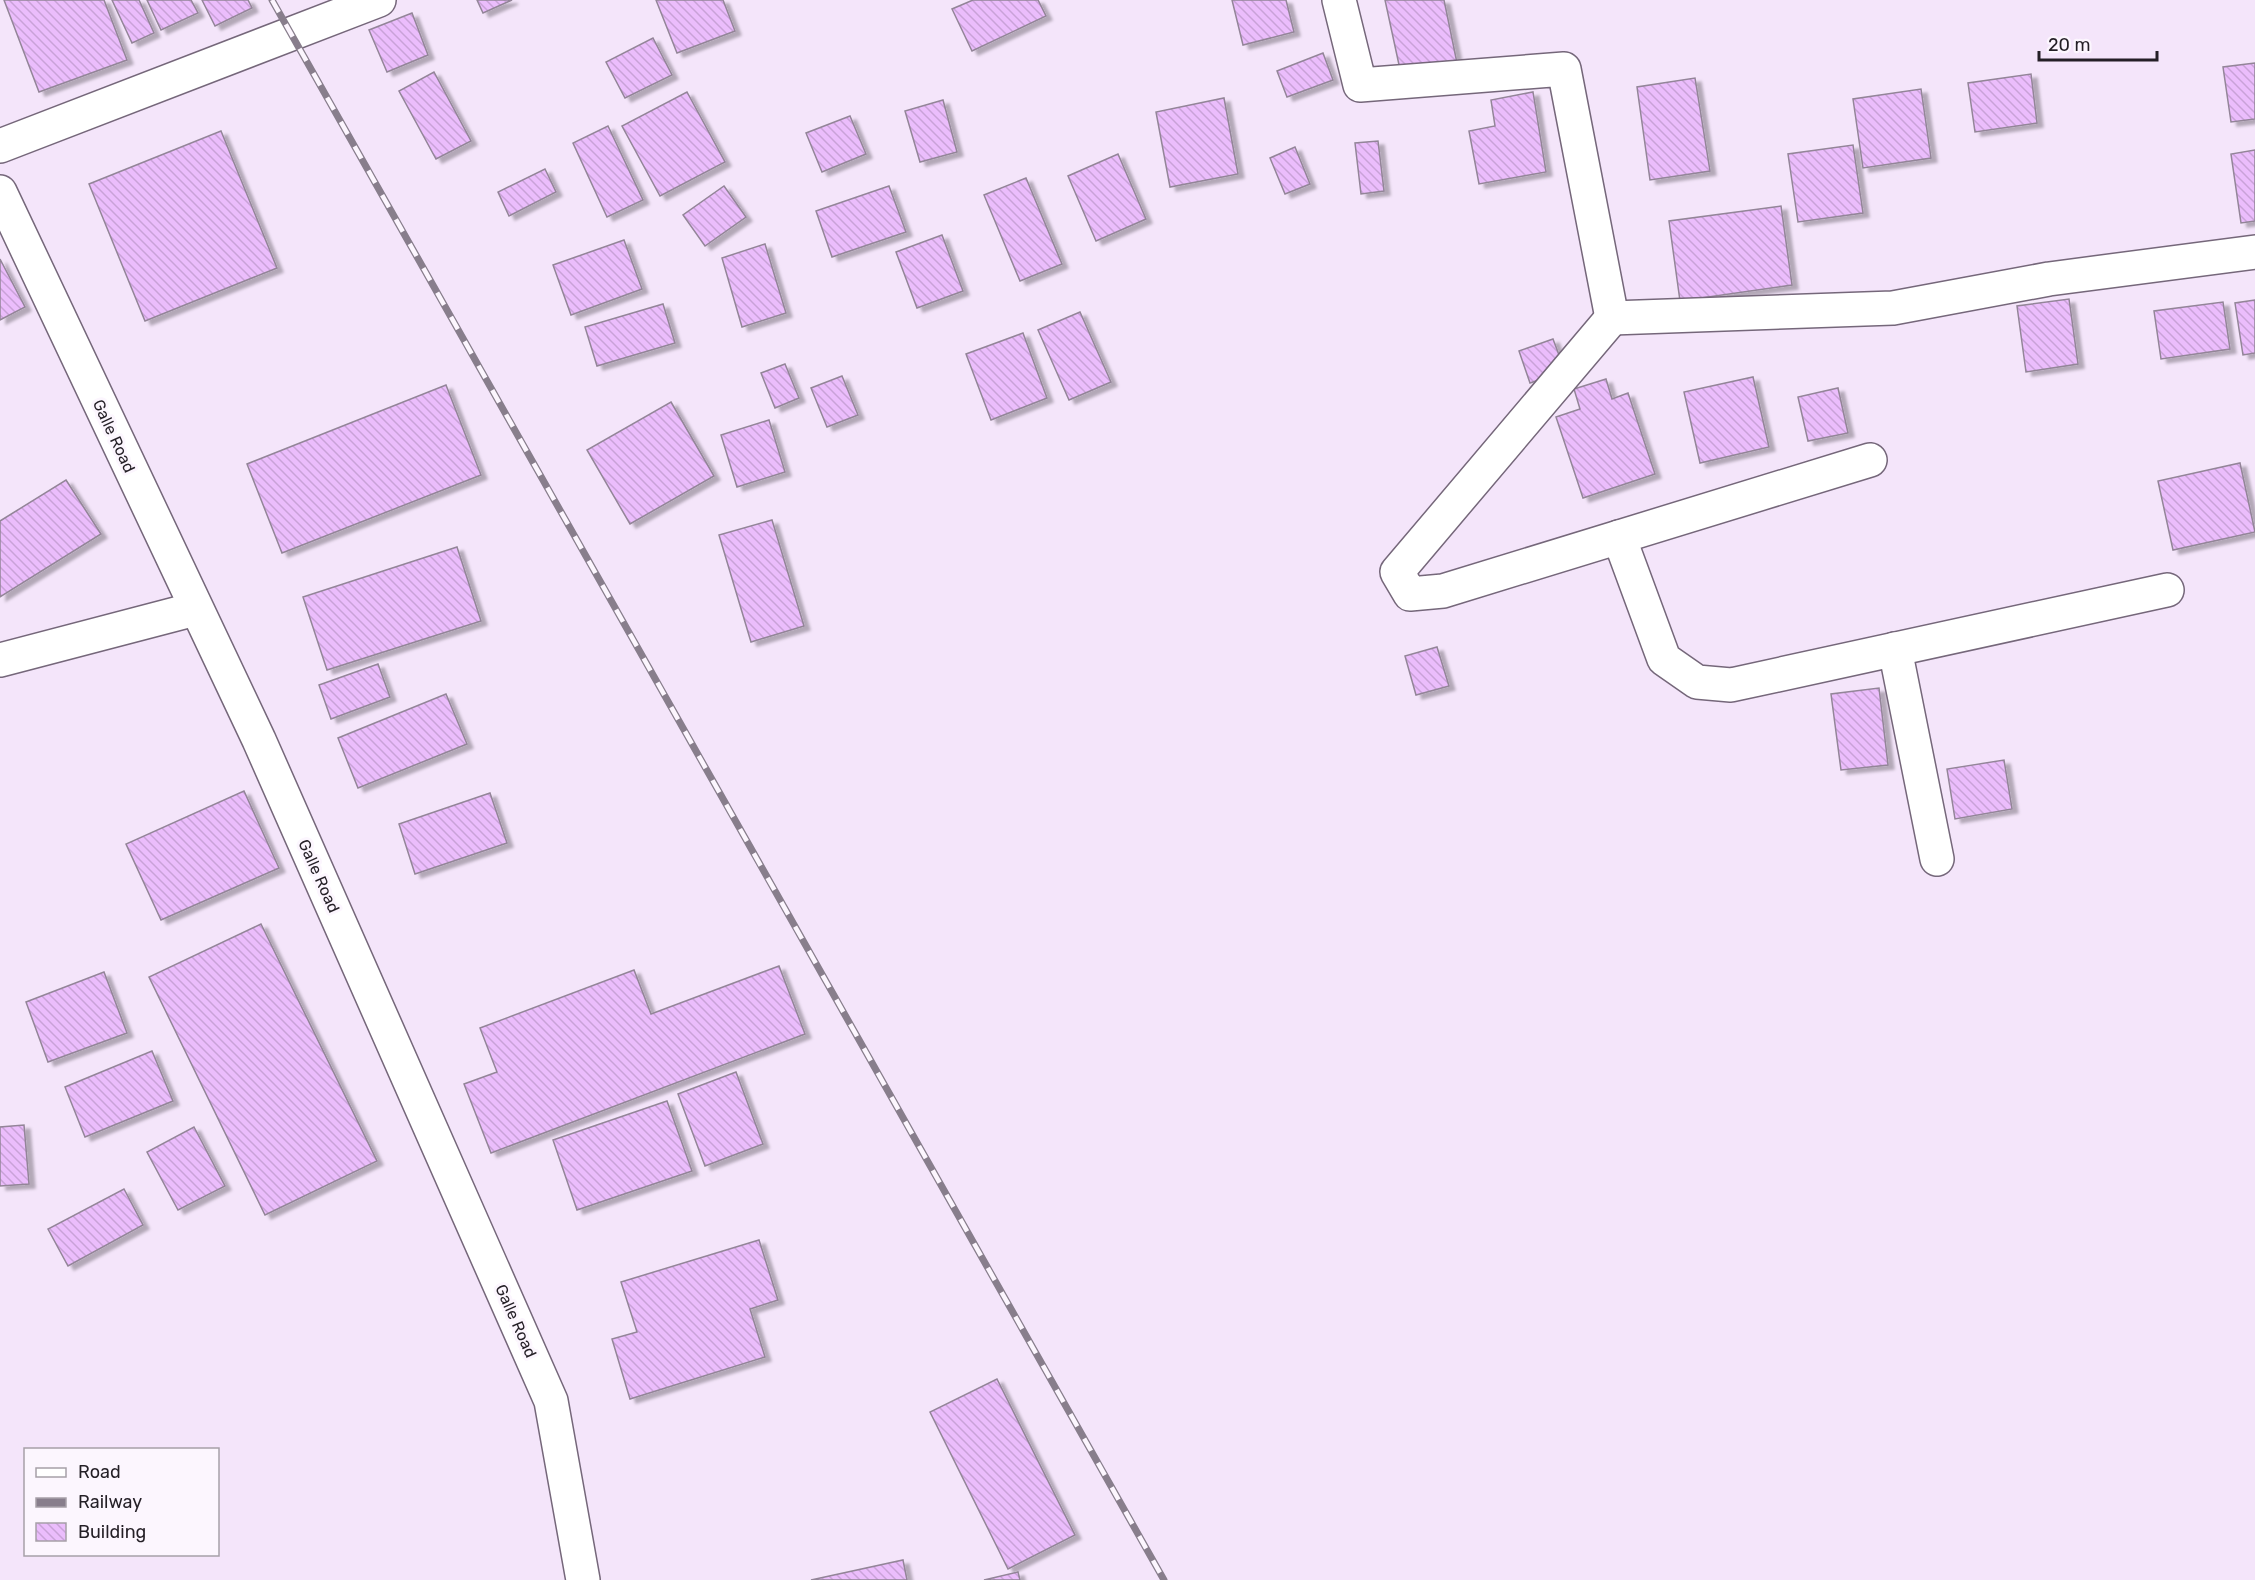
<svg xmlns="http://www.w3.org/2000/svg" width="2255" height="1580" font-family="Rubik,sans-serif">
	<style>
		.building { fill: url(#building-back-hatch); stroke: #938598; stroke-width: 1.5; filter: url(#shadow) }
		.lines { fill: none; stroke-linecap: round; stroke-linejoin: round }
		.minor-casing { stroke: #75677a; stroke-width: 36 }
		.highway-casing { stroke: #75677a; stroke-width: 36 }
		.minor { stroke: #fff; stroke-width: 33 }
		.highway { stroke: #fff; stroke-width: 33 }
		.rail-casing { stroke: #887e8c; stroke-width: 7 }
		.rail { stroke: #fcf6fe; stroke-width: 4.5; stroke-dasharray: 14; stroke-linecap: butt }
		.labels { text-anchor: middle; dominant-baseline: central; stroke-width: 6; stroke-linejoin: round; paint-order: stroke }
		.street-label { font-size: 16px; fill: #241f26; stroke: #fcf6fe }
	</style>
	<defs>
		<pattern id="building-back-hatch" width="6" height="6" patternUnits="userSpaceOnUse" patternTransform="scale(1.5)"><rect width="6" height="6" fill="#ebbdfc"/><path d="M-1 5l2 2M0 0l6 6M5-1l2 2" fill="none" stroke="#c9a2d8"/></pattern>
		<filter id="shadow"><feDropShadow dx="6" dy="4" stdDeviation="1.5" flood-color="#0004"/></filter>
	</defs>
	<rect width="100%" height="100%" fill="#f4e5fa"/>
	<g class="building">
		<polygon points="4,0 104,0 127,60 39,92"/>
		<polygon points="112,0 139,0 154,33 132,43"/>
		<polygon points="147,0 191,0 198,13 161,30"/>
		<polygon points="202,0 248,0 252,8 215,26"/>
		<polygon points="477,0 512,0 483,13"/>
		<polygon points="656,0 723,0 735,31 677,53"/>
		<polygon points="973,0 1038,0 1046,16 972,51 952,9"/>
		<polygon points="1232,0 1286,0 1294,32 1243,45"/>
		<polygon points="1385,0 1444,0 1457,63 1401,74"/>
		<polygon points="412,13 428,55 387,72 369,30"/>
		<polygon points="653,38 672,75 625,98 606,62"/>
		<polygon points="1323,53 1333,80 1287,97 1277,71"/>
		<polygon points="2255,63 2255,119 2231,122 2223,67"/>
		<polygon points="434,72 471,141 436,159 399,91"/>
		<polygon points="2031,74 2037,123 1975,132 1968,83"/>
		<polygon points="1695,78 1710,171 1650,180 1637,87"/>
		<polygon points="1921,89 1931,158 1863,168 1853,99"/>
		<polygon points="687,92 725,162 660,196 622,126"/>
		<polygon points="1533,92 1546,172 1479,184 1469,131 1495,126 1491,100"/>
		<polygon points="1224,98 1238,174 1170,187 1156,112"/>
		<polygon points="943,100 957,152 920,162 905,111"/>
		<polygon points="850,116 866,154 822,172 806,133"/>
		<polygon points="608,126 643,200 607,217 573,143"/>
		<polygon points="221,131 277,268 145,321 89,184"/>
		<polygon points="1378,141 1384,191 1361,194 1355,143"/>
		<polygon points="1853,145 1863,213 1798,222 1788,154"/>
		<polygon points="1295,147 1310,184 1285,194 1270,158"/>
		<polygon points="2255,150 2255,221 2241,223 2231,154"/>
		<polygon points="1118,154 1146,219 1096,241 1068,176"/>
		<polygon points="545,169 556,192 509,216 498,192"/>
		<polygon points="1026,178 1062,264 1020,281 984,195"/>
		<polygon points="724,186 746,217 705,246 683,215"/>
		<polygon points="889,186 906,232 832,257 816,211"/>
		<polygon points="1781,206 1792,285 1680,301 1669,221"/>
		<polygon points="942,235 963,291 917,308 896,252"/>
		<polygon points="624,240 642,289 571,315 553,265"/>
		<polygon points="765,244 786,313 742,327 722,258"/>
		<polygon points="0,259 25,307 0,320"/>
		<polygon points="2069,299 2078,364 2026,372 2017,306"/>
		<polygon points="2255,300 2255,353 2243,355 2235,303"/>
		<polygon points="2223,302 2230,349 2161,359 2154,311"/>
		<polygon points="663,304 675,343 597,366 585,327"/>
		<polygon points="1080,312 1111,382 1069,400 1038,330"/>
		<polygon points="1023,333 1047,398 991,420 966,354"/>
		<polygon points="1553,339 1565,371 1530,383 1519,351"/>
		<polygon points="785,364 799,398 775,408 761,373"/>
		<polygon points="842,376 858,415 827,427 811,388"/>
		<polygon points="1753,377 1769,447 1700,463 1684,392"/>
		<polygon points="1606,379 1612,399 1628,393 1655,474 1583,498 1556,417 1580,409 1574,389"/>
		<polygon points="446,385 481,475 282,553 247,464"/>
		<polygon points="1838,388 1848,433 1808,441 1798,397"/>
		<polygon points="671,402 714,476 630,524 587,450"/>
		<polygon points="769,420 785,472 737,487 721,435"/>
		<polygon points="2240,463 2255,532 2173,550 2158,481"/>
		<polygon points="66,480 101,534 0,597 0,521"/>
		<polygon points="772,520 804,626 751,642 719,535"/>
		<polygon points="457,547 481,621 327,670 303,597"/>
		<polygon points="1437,647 1449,686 1416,695 1405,656"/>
		<polygon points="378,664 390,697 331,719 319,685"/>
		<polygon points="1879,688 1888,765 1841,770 1831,694"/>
		<polygon points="446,694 467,744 358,788 338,738"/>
		<polygon points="2004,760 2012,809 1955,819 1947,769"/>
		<polygon points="244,791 279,868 161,920 126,844"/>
		<polygon points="490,793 507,843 415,874 399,824"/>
		<polygon points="261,924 377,1161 265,1215 149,977"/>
		<polygon points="779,966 805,1034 491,1153 464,1084 497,1072 480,1028 634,970 651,1014"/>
		<polygon points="104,972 127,1033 48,1062 26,1002"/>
		<polygon points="152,1051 173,1101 85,1137 65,1087"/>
		<polygon points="736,1072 763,1144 705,1166 678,1094"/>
		<polygon points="667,1101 692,1171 577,1210 553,1140"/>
		<polygon points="24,1125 29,1184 0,1186 0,1127"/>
		<polygon points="194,1127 225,1186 178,1210 147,1152"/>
		<polygon points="124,1189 143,1225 68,1266 48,1229"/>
		<polygon points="759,1240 778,1300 750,1309 765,1357 630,1399 612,1339 637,1332 621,1282"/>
		<polygon points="997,1379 1075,1535 1008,1569 930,1412"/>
		<polygon points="903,1560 907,1580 811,1580"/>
		<polygon points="1018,1572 1020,1580 984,1580"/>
	</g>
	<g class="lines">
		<defs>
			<g id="minor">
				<polyline points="1339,0 1360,85 1564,69 1612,318 1893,308 2049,279 2255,252"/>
				<polyline points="0,146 379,0"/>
				<polyline points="1612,318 1397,572 1410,594 1443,591 1870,460"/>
				<polyline points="1619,537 1664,659 1697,682 1731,685 2167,590"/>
				<polyline points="1895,649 1937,859"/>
				<polyline points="0,660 195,609"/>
			</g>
			<polyline id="highway" points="0,192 259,740 551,1401 583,1580"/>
		</defs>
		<use href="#minor" class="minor-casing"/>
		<use href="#highway" class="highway-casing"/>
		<use href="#minor" class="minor"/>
		<use href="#highway" class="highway"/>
		<defs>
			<polyline id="rail" points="272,0 1164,1580"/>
		</defs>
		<use href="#rail" class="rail-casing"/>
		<use href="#rail" class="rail"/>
	</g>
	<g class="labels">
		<g class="street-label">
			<text transform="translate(114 436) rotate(65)">Galle Road</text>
			<text transform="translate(319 876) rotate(66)">Galle Road</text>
			<text transform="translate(516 1321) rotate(66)">Galle Road</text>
		</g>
	</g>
	<rect x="24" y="1448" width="195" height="108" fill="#fcf6fe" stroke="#a6a0a8" stroke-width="1.5"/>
	<rect x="36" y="1468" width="30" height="9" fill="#ffffff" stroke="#a6a0a8" stroke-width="1.5"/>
	<text x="78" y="1478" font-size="18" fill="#241f26">Road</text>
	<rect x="36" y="1498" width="30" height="9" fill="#887e8c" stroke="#a6a0a8" stroke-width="1.5"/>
	<text x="78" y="1508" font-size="18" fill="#241f26">Railway</text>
	<rect x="36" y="1523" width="30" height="18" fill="url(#building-back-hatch)" stroke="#a6a0a8" stroke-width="1.5"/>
	<text x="78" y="1538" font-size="18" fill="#241f26">Building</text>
	<path d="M2039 51v9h118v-9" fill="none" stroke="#241f26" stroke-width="3"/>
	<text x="2048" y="51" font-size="18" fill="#241f26" stroke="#fcf6fe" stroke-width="4.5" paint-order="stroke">20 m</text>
</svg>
